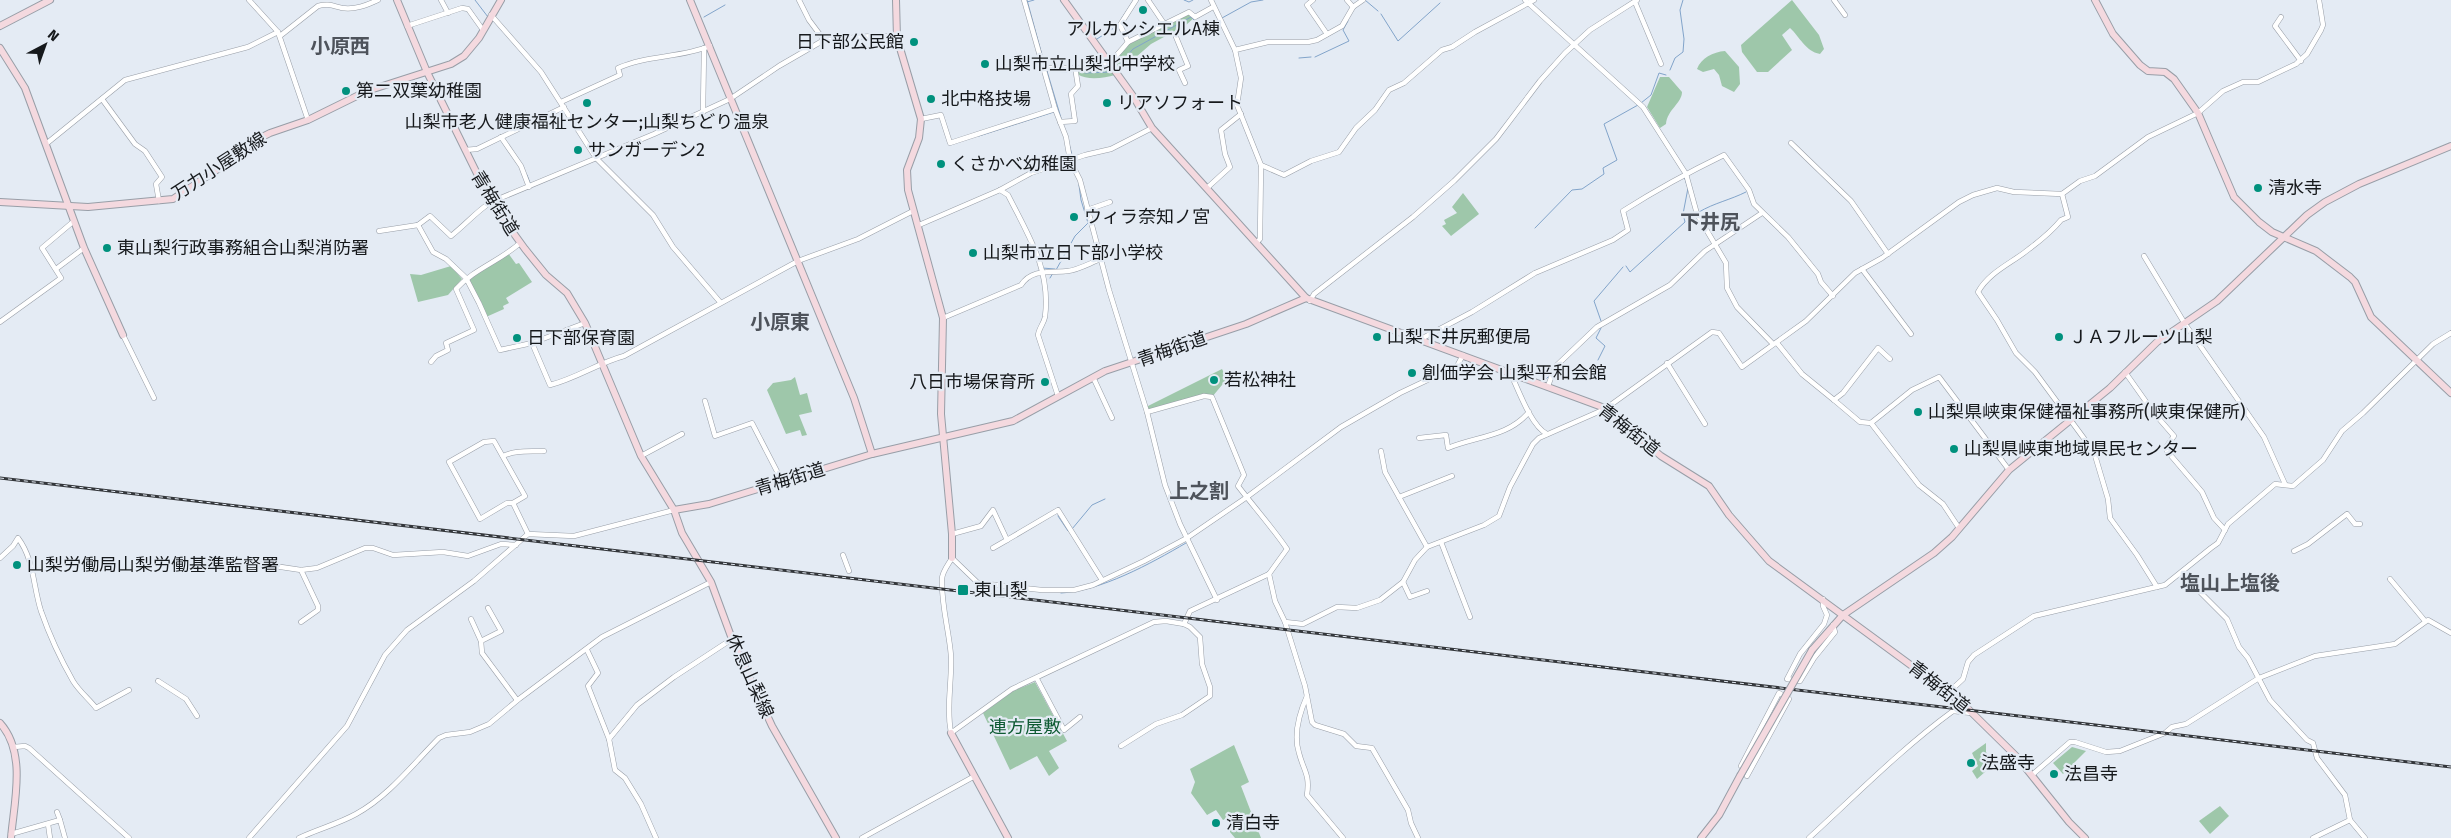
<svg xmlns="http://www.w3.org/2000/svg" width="2451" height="838" font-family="'Fira Sans','Noto Sans JP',sans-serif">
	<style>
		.green { fill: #9ec7aa }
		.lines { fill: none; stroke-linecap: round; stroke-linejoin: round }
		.stream { stroke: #82a4ca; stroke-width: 1 }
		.street-casing { stroke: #989ea7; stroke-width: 5.5 }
		.secondary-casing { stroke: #989ea7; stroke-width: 8 }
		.street { stroke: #fff; stroke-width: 4.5 }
		.secondary { stroke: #f4d9df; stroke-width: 6 }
		.rail-casing { stroke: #33363a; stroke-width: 3 }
		.rail { stroke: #e4ebf4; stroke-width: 1; stroke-dasharray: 4; stroke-linecap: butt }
		.secondary-bridge-casing { stroke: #989ea7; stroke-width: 8; stroke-linecap: butt }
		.secondary-bridge { stroke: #f4d9df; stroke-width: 6 }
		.poi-dot { fill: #00917d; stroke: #e4ebf4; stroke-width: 2 }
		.labels { text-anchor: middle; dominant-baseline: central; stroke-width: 4.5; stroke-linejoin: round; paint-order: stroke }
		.poi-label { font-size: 18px; fill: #16191c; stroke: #e4ebf4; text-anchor: start }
		.street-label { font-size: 18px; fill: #16191c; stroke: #e4ebf4 }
		.park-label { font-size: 18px; fill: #0d5a32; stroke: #e4ebf4 }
		.quarter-label { font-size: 20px; font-weight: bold; fill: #4e535b; stroke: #e4ebf4 }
	</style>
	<rect width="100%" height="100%" fill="#e4ebf4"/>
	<g class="green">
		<path d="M1792,0L1819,35L1824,49L1820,54C1805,51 1800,37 1790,28L1782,35L1792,50L1768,72H1757L1742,52L1741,45Z"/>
		<polygon points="1189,12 1195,17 1186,25 1151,44 1120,71 1112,60 1128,42"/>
		<path d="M1725,51L1739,67L1740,84L1734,92L1722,86L1719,75L1714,69L1703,72L1697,69C1701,58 1713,52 1725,51Z"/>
		<path d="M1109,66L1115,75C1104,78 1088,81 1077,74L1075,67Z"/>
		<path d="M1660,77H1669L1682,92C1682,103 1667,110 1666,124L1660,128L1647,107Z"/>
		<polygon points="1463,193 1479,214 1451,236 1442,226 1446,224 1444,220 1457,213 1452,207"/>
		<polygon points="508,253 516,264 519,263 532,282 506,298 509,303 503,306 504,309 486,317 466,281"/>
		<polygon points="451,266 462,279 448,295 418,302 410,274 421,275"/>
		<polygon points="1222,369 1227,379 1212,397 1204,396 1147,412 1146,407"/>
		<polygon points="795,377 800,395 807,393 812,412 799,415 807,435 802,436 800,430 786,434 767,390 773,383 791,380"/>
		<polygon points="1035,682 1067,741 1049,751 1059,768 1049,776 1037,756 1010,770 983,713 1013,691"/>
		<polygon points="1986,743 1986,752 1994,764 1977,779 1972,771 1978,766 1972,753"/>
		<polygon points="1234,745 1249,782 1241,786 1261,838 1235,838 1230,832 1230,817 1223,820 1216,810 1207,815 1191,793 1195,782 1190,769"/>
		<polygon points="2072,747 2086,751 2063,774 2053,763"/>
		<polygon points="2220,806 2229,816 2210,834 2199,821"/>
	</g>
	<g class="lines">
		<g class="stream">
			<polyline points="475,0 488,17"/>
			<polyline points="1027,0 1045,66"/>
			<polyline points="1184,0 1189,2 1193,0"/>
			<polyline points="1365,0 1378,11"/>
			<polyline points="1027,2 1034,0"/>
			<polyline points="1381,14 1398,41 1440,3"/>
			<polyline points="704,17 725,5"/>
			<polyline points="1122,18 1133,1"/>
			<polyline points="1222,18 1251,2 1263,0"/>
			<polyline points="1097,39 1117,26"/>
			<polyline points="1315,57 1349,41 1343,30 1348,21"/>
			<polyline points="1299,58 1311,57"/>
			<polyline points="1120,64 1133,49 1191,17 1202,28 1216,21"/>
			<polyline points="1670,70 1675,58 1683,52 1684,39 1680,10 1683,0"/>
			<polyline points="1085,73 1110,72"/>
			<polyline points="1641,103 1651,95 1659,73 1666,75"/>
			<polyline points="1061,118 1047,71 1071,72"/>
			<polyline points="979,136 1054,112"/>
			<polyline points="1070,147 1072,155"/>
			<polyline points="527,175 530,183"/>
			<path d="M1699,212C1714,203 1730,200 1746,192"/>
			<polyline points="1535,228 1572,190 1582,189 1604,174 1603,168 1617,160 1604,124 1638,105"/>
			<polyline points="1626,266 1630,272 1685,222 1683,214 1688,188 1684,176"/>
			<polyline points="1042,268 1055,269"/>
			<polyline points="1056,270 1075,236 1088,223 1081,200 1079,185"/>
			<polyline points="1050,278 1053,273"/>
			<polyline points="1601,321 1594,301 1623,267"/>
			<polyline points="1598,360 1605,346 1596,338 1601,328"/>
			<polyline points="1554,379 1575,379 1596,364"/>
			<polyline points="1544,381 1548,377"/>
			<polyline points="1058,516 1068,531 1072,529 1092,505 1105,499"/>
			<path d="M1061,593C1101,591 1150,564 1186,543"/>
		</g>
		<defs>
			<g id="street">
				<polyline points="249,0 278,32 308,120"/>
				<polyline points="441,0 448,13"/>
				<polyline points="799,0 809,20 824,40"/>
				<polyline points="1024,0 1055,109 1066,137 1070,160 1080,180 1109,290 1147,412 1165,485 1180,524 1217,600"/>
				<polyline points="1148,0 1165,25"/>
				<polyline points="1211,0 1235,50 1241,78 1237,105 1261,165 1260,239 1257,242"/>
				<polyline points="1313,0 1307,5 1327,34"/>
				<polyline points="1347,0 1353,7"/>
				<polyline points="1525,0 1643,107 1686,174 1697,214 1726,263 1727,288 1737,307 1773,344"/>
				<polyline points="1834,0 1845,15"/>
				<polyline points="1635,2 1661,64"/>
				<polyline points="491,15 541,72 596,158 653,215 673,247 720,302"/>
				<polyline points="2281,17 2275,26 2301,61"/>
				<polyline points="407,26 462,8 468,9 483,30"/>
				<path d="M280,36L318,6C328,3 333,6 342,8C355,10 367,5 378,0"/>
				<polyline points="1176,37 1188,66 1179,70 1185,83"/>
				<polyline points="1128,42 1189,12 1195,17 1213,7"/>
				<polyline points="1235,50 1268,42 1308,42 1317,40 1342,26 1353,7 1363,0"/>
				<path d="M1045,69C1065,65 1090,73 1108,63C1115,58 1122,49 1128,42L1120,25L1136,0"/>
				<polyline points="102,99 135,144 145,151 162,177 156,184 159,201"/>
				<path d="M561,102L620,75L618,68C647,55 680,58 710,46"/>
				<polyline points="703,112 704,48"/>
				<polyline points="921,119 941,115 950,143 1055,109"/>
				<polyline points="1060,122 1075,121 1071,94 1078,86 1075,67"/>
				<polyline points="501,137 521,166 529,187"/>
				<polyline points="1791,143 1851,201 1888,254"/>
				<polyline points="46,144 125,80 248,47 278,32"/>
				<polyline points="465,150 477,149 564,107"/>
				<polyline points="1261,165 1284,175 1311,161 1339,152 1356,128 1375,110 1389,90 1404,83 1442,50 1452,47 1475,32 1534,0"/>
				<polyline points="1207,188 1230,167 1225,154 1221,130 1241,114"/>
				<path d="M1000,190L1008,195C1028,235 1051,269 1045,317C1044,323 1039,328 1038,335L1058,396"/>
				<path d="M2062,194L2068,217L2061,220C2052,231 2041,240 2029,249C2012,263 1989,272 1978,292L1997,320L2016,353L2035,372L2094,452L2108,499L2110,518L2137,555L2157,587"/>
				<polyline points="1087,210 1110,202"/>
				<polyline points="418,225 433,252 446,259 466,278 479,303 500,350 532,343 585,323"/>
				<polyline points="919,225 1000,190 1031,173 1085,155 1111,149 1152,128"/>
				<path d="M379,231L418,225L430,216L451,236C465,225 477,211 491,202L654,134L730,99L779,66L824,40L872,36H891L897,38"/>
				<polyline points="2144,256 2185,324 2264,437 2285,484"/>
				<polyline points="56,269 84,248"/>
				<polyline points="1862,269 1911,334"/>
				<polyline points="1310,301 1314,294 1413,217 1454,181 1496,139 1540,81 1565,53 1590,30 1637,0"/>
				<path d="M943,318L1021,285C1032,268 1051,273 1068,271C1078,270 1090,263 1101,259"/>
				<polyline points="0,322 61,278 42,248 74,221"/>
				<polyline points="123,335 154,398"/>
				<path d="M1419,340L1472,312L1535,273L1613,240L1628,230L1623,211C1656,190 1689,172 1724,155L1749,190L1754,204L1788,237L1818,274L1821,282L1833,296"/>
				<path d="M532,343L550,385C577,378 598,363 624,356L798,261L858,239L913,211"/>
				<polyline points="1777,343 1802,374 1834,400"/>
				<polyline points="1890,359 1878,348 1843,393 1834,400 1860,422 1871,423 1912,390 1939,377 2009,470"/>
				<path d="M431,362L436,356L448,350L446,343L474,330L456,289C474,269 500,261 520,243"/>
				<polyline points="1667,363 1705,424"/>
				<path d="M1510,372C1518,389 1531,426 1547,434"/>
				<polyline points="2125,372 2154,413 2174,436 2167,446 2167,451 2202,492 2214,518 2225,530"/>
				<polyline points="1093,377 1112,418"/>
				<polyline points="1548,386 1555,367 1597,327 1670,285 1705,251 1762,213"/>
				<polyline points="705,401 715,436 752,423 782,481"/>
				<path d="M1147,412L1204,396L1212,397L1244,475L1238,486C1254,507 1272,527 1287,549L1269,574L1190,611L1184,624L1166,621L1154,622L1012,689L951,733C946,707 952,682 951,656C949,630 941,605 942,579C942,572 948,565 952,558L978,583L1042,590H1074L1093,585L1144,561L1187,538L1247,497L1341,427L1400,393L1457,366L1463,355"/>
				<polyline points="1871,423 1919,485 1943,504 1959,528"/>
				<path d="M1419,438L1446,435L1448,448C1477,436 1508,437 1529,412"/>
				<polygon points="494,441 525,496 513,503 507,503 480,519 449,462 484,442"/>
				<polyline points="1381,451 1385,472 1427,547"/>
				<path d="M503,456C516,450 530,452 544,451"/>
				<polyline points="641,456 682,434"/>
				<polyline points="1399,497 1452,476"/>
				<polyline points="513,503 528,534"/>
				<polyline points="952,534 981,526 993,510 1007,540 993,548"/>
				<polyline points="1007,540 1058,510 1102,580"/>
				<polyline points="1441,542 1470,617"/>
				<polyline points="2294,551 2308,544 2347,514 2355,524 2360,524"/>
				<polyline points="843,555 849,571"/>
				<path d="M0,558L13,546L18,538C34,559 33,586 41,611C49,634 61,660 73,681C79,691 89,699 96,708L129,690"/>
				<polyline points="248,562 301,570 317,568 365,548 373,548 393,555 443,552 468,556 501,544 516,545"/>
				<polyline points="301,570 318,606 318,610 301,622"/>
				<polyline points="2181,573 2227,619 2239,647 2248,658 2270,700 2307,740 2313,743 2317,758 2345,795 2350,820 2365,838"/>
				<polyline points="1269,574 1275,601 1285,622 1305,686 1312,722 1315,725 1344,734 1356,746 1372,748 1408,810 1411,823 1418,838"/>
				<polyline points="2390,579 2425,621"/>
				<polyline points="1403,582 1410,597 1427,591"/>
				<polyline points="1823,599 1823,606 1827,615 1824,624 1800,654 1787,679 1800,681 1814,658 1835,632 1833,625"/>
				<polyline points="471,619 481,641 482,653 517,700"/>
				<polyline points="1285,622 1303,624 1337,607 1357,608 1380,600 1403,582 1415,560 1427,547 1484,525 1499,516 1510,487 1533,444 1539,438 1605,409 1712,332 1719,333 1742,367 1806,321 1855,273 1882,258 1959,202 1973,195 1997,188 2014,192 2062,194 2080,181 2095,176 2148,137 2198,113 2223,91 2243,82 2258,82 2296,64 2307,54 2321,30 2323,25 2319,0"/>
				<polyline points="481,641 501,631 488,608"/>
				<polyline points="587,650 598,673 588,686 609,739 615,770 625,778 641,804 656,838"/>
				<polyline points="1037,679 1064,730 1080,717"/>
				<polyline points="158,681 186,699 197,716"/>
				<polyline points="1949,692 1963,679 1968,662 1974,655 2034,616 2165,585 2211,548 2218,543 2228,524 2275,484 2293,486 2323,460 2342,431 2363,413 2433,344 2451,333"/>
				<path d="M1307,696C1299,714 1293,734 1299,753C1304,772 1310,774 1307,795L1343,838"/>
				<polyline points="609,739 637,705 674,677 732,639"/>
				<polyline points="1121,746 1156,724 1182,715 1210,696 1210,687 1202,664 1200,637 1190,627 1184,624"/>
				<polyline points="14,747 25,746 29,748 129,838"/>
				<polyline points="1741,766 1779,693 1789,699 1747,776"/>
				<polyline points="2032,775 2070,742 2075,742 2106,752 2120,751 2165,733 2172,727 2186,724 2259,678 2315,656 2395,644 2428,620 2451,633"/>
				<polyline points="57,812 60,820"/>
				<polyline points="48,824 50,838"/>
				<polyline points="11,834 60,820 65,838"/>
				<polyline points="249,838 347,726 385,655 407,630 474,581 528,534 574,536 674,510"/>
				<path d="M299,838C318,829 338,824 356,814C389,796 413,764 439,738L446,735L470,732L489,724L519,699L602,637L711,582"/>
				<polyline points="862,838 973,777"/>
				<path d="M1809,838C1856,795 1901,749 1953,711L1971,713"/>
				<polyline points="2313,838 2350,820"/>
			</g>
			<g id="secondary">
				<polyline points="397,0 427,72 491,202 525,249 546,275 567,293 585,323 641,456 674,510 682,533 711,582 732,639 772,726 836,838"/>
				<polyline points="690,0 854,398 872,454"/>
				<polyline points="896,0 897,38 921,119 919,138 907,170 908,190 943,318 941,414 952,534 952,558"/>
				<polyline points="1064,0 1133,96 1152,128 1306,298"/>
				<polyline points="2095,0 2113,34 2140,65 2148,71 2165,72 2174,79 2198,113 2234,197 2259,222 2272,232 2316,251 2350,277 2355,282 2371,317 2451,393"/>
				<polyline points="0,26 50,0"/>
				<polyline points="0,48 25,88 84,248 123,335"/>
				<polyline points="0,202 88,207 173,199 233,159 254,141 270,133 308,120 367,91 451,64 464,56 479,38 501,0"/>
				<polyline points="674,510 709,504 872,454 1013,421 1105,371 1246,324 1306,298 1602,407 1661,456 1709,486 1729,515 1769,561 1961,702 2017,757 2069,822 2085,838"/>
				<polyline points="1812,650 1843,615 1934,553 1952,537 2009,470 2110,388 2157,342 2217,301 2307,215 2325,202 2359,184 2451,146"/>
				<path d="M0,723C27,753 14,802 11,838"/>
				<polyline points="951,733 1008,838"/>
				<polyline points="1701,838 1719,815 1740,776"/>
			</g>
		</defs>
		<use href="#street" class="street-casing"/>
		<use href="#secondary" class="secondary-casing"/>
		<use href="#street" class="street"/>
		<use href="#secondary" class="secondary"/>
		<defs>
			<polyline id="rail" points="0,478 2451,767"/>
		</defs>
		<use href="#rail" class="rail-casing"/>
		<use href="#rail" class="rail"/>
		<defs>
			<polyline id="secondary-bridge" points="1740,776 1812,650"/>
		</defs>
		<use href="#secondary-bridge" class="secondary-bridge-casing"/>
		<use href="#secondary-bridge" class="secondary-bridge"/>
	</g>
	<g class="poi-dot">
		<circle cx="1143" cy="10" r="5"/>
		<circle cx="914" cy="42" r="5"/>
		<circle cx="985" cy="64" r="5"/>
		<circle cx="346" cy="91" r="5"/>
		<circle cx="931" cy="99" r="5"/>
		<circle cx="587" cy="103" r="5"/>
		<circle cx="1107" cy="103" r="5"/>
		<circle cx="578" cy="150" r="5"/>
		<circle cx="941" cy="164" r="5"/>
		<circle cx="2258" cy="188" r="5"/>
		<circle cx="1074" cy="217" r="5"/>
		<circle cx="107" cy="248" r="5"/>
		<circle cx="973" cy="253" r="5"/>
		<circle cx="1377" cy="337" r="5"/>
		<circle cx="2059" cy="337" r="5"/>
		<circle cx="517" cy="338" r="5"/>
		<circle cx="1412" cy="373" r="5"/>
		<circle cx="1214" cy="380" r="5"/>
		<circle cx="1045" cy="382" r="5"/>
		<circle cx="1918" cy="412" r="5"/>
		<circle cx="1954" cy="449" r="5"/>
		<circle cx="17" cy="565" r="5"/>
		<rect x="957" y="584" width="12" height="12" rx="2.5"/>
		<circle cx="1971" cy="763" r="5"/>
		<circle cx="2054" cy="774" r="5"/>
		<circle cx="1216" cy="823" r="5"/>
	</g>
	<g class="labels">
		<g class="poi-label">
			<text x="1143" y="29" text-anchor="middle">アルカンシエルA棟</text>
			<text x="904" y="42" text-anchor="end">日下部公民館</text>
			<text x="995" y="64">山梨市立山梨北中学校</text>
			<text x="356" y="91">第二双葉幼稚園</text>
			<text x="941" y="99">北中格技場</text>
			<text x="1117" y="103">リアソフォート</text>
			<text x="587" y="122" text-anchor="middle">山梨市老人健康福祉センター;山梨ちどり温泉</text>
			<text x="588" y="150">サンガーデン2</text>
			<text x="951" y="164">くさかべ幼稚園</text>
			<text x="2268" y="188">清水寺</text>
			<text x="1084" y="217">ウィラ奈知ノ宮</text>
			<text x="117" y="248">東山梨行政事務組合山梨消防署</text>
			<text x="983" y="253">山梨市立日下部小学校</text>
			<text x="1387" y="337">山梨下井尻郵便局</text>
			<text x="2069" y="337">ＪＡフルーツ山梨</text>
			<text x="527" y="338">日下部保育園</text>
			<text x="1422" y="373">創価学会 山梨平和会館</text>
			<text x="1224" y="380">若松神社</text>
			<text x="1035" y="382" text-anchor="end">八日市場保育所</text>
			<text x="1928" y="412">山梨県峡東保健福祉事務所(峡東保健所)</text>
			<text x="1964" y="449">山梨県峡東地域県民センター</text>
			<text x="27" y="565">山梨労働局山梨労働基準監督署</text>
			<text x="974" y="590">東山梨</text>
			<text x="1981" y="763">法盛寺</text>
			<text x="2064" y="774">法昌寺</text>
			<text x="1226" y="823">清白寺</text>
		</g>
		<g class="street-label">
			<text transform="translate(219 166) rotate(-33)">万力小屋敷線</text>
			<text transform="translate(495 203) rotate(58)">青梅街道</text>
			<text transform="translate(1172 349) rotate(-19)">青梅街道</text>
			<text transform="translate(1629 430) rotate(38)">青梅街道</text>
			<text transform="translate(790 479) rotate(-17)">青梅街道</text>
			<text transform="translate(750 676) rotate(66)">休息山梨線</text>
			<text transform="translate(1939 687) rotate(38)">青梅街道</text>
		</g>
		<g class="park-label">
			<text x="1025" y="727">連方屋敷</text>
		</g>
		<g class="quarter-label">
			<text x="340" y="46">小原西</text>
			<text x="1710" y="222">下井尻</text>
			<text x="780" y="322">小原東</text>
			<text x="1199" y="491">上之割</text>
			<text x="2230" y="583">塩山上塩後</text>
		</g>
	</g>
	<g transform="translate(45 45) rotate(41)" stroke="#e4ebf4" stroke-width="4" paint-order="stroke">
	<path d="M0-4L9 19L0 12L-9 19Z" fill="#16191c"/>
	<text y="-8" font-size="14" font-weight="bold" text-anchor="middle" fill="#16191c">N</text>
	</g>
</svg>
